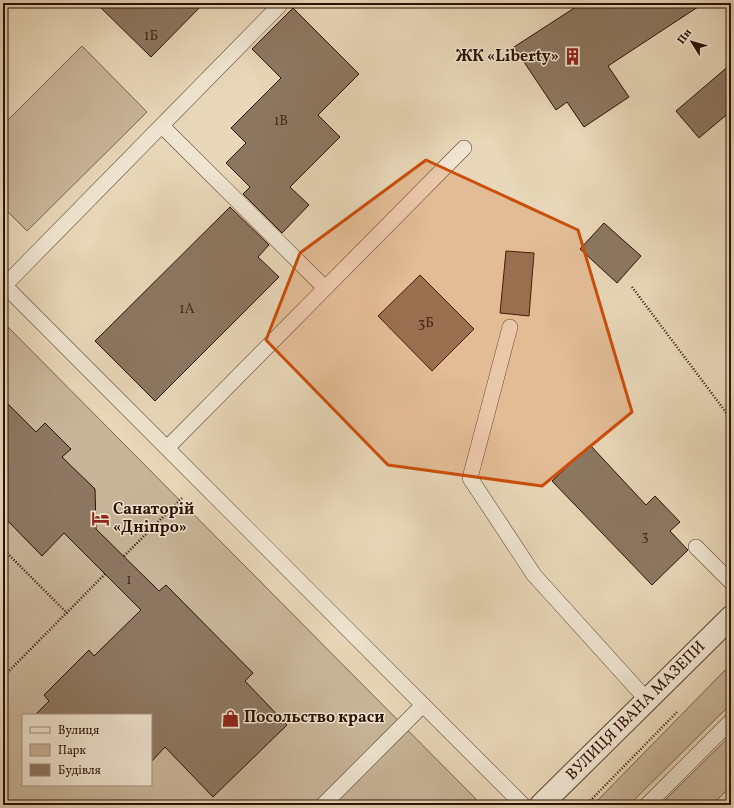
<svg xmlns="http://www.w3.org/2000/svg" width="734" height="808" font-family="Vollkorn,serif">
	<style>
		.green { fill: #c8b599; stroke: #7a624e; fill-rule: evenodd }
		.building { fill: #8d7761; stroke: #2b1003 }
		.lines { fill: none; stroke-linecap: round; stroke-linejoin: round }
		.service-casing { stroke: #5a4230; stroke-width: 16 }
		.tertiary-casing { stroke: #5a4230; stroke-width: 24 }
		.path { stroke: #2b1003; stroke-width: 2.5; stroke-dasharray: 1 2; stroke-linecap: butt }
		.service { stroke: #f0e5d1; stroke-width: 15 }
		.tertiary { stroke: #f0e5d1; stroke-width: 22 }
		.marked { fill: #cc4e0b; fill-opacity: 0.2; stroke: #cc4e0b; stroke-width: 3; stroke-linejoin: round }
		.labels { text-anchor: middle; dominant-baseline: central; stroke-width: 3; stroke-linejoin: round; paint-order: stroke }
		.number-label { font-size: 14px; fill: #442a1a }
		.poi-label { font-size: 16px; font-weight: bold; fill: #2b1003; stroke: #f0e5d1; text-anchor: start }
		.street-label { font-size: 16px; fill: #2b1003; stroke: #f0e5d1 }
	</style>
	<rect width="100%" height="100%" fill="#e8d7b8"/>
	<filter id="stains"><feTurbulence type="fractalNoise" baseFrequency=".005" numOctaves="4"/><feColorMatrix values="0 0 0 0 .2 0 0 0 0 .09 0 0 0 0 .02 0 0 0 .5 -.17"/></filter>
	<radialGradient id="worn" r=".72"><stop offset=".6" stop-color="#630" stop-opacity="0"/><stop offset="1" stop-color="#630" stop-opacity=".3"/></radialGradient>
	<g class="green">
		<polygon points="82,46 147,112 27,231 3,207 3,125"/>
		<path d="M3,322L476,799L470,805H3ZM23,715H151V785H23Z"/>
		<polygon points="731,664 731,704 629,805 593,805"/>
		<polygon points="731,735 731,786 712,805 660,805"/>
	</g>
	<g class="building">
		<polygon points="96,3 204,3 151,57"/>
		<polygon points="582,3 704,3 608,66 629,97 584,127 567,102 556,110 514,47"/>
		<polygon points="293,8 359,74 318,115 340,137 290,187 309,205 282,233 243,194 250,187 226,163 246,143 231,128 281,78 252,49"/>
		<polygon points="731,64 731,111 699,138 676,111"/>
		<polygon points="230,207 269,245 258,257 279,277 155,401 95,341"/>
		<polygon points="604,223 641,256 617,283 580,249"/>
		<polygon points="506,251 534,253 529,316 500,313"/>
		<polygon points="420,275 474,329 432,371 378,316"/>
		<polygon points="3,399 36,432 45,423 71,449 62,457 95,489 96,529 159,591 166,585 253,673 245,681 287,725 213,797 165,747 151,762 151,715 35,715 49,701 44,695 89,650 94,656 141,610 64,533 42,556 3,516"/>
		<polygon points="590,445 646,505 655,496 680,522 670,531 688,550 652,585 552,481"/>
	</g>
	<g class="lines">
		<defs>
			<g id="service">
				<polyline points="162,126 325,288"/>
				<polyline points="3,284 523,805"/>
				<polyline points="5,285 279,6"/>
				<polyline points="510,327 470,478 534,575 647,700"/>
				<polyline points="167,448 464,148"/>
				<polyline points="696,547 731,582"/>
				<polyline points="323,805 423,705"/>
				<polyline points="647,805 731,721"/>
			</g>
			<polyline id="tertiary" points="541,805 731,617"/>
		</defs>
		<use href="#service" class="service-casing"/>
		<use href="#tertiary" class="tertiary-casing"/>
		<g class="path">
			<polyline points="632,287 731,419"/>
			<polyline points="3,549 67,613"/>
			<polyline points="124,556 183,497"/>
			<polyline points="3,677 105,574"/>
			<polyline points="586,805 678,711"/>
		</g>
		<use href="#service" class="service"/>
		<use href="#tertiary" class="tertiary"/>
	</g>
	<path class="marked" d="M426,160L578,230L632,412L542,486L388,465L266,340L300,253Z"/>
	<defs>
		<symbol id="building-bare" viewBox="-9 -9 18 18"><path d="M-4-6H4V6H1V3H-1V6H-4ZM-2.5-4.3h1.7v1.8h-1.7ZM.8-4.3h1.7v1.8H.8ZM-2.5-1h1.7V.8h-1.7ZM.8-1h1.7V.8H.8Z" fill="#8f2418" stroke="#f0e5d1" stroke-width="2.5" paint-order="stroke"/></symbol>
		<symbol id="hotel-bare" viewBox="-9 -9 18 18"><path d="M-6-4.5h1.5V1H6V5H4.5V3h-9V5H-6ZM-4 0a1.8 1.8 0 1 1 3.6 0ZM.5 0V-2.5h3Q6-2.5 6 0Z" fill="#8f2418" stroke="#f0e5d1" stroke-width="2.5" paint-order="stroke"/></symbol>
		<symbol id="shop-bare" viewBox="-9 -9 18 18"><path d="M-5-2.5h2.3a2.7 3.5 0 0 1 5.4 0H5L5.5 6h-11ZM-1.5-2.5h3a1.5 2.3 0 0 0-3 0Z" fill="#8f2418" stroke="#f0e5d1" stroke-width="2.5" paint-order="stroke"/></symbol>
	</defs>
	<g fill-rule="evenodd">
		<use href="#building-bare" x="560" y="44" width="25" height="25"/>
		<use href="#hotel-bare" x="88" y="506" width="25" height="25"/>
		<use href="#shop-bare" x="218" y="706" width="25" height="25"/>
	</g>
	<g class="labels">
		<g class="number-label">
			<text x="151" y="36">1Б</text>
			<text x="281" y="121">1В</text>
			<text x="187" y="309">1А</text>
			<text x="426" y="323">3Б</text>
			<text x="645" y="536">3</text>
			<text x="129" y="580">1</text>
		</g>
		<g class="poi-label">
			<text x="559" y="57" text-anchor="end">ЖК «Liberty»</text>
			<text x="113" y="510">Санаторій<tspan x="113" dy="18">«Дніпро»</tspan></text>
			<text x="244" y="718">Посольство краси</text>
		</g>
		<g class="street-label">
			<text transform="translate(636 711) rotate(-45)">ВУЛИЦЯ ІВАНА МАЗЕПИ</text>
		</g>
	</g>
	<rect width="734" height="808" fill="none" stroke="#e8d7b8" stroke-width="16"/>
	<rect x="4" y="4" width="726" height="800" fill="none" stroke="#2b1003" stroke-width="2"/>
	<rect x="8" y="8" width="718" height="792" fill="none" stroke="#2b1003"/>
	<rect x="22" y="714" width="130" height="72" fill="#f0e5d1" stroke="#a1907f"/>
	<rect x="30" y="727" width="20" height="6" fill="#f0e5d1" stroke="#a1907f"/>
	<text x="58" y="734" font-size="12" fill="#2b1003">Вулиця</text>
	<rect x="30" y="744" width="20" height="12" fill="#c8b599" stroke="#a1907f"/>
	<text x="58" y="754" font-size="12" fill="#2b1003">Парк</text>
	<rect x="30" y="764" width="20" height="12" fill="#8d7761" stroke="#a1907f"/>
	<text x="58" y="774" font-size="12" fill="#2b1003">Будівля</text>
	<g transform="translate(692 42) rotate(307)" stroke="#f0e5d1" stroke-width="3" paint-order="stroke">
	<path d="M0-3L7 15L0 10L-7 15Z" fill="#2b1003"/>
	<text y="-6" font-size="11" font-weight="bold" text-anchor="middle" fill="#2b1003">Пн</text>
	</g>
	<rect width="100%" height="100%" filter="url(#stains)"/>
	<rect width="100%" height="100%" fill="url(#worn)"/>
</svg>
